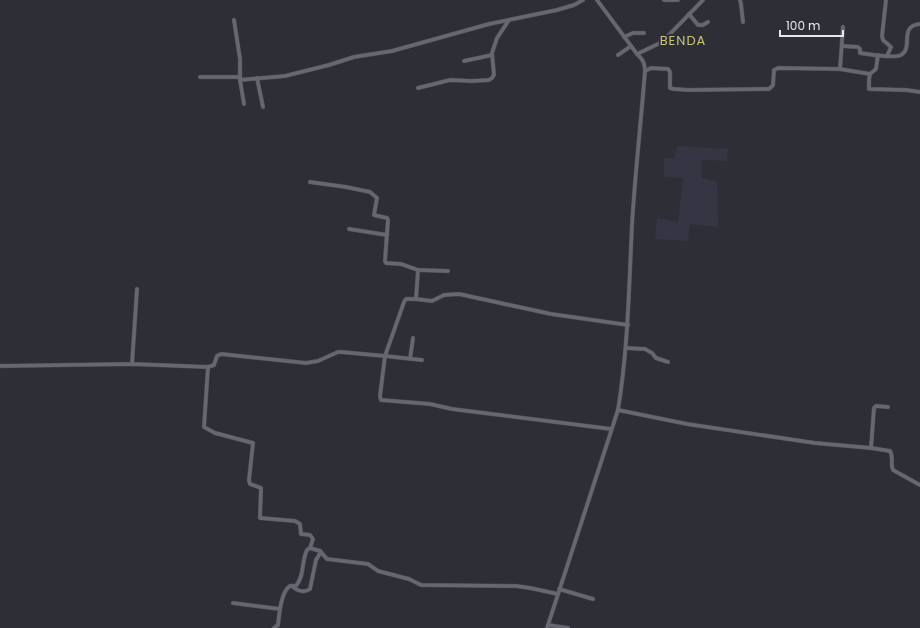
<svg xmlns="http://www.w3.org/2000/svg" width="920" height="628" font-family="Poppins,sans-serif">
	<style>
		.built { fill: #353544 }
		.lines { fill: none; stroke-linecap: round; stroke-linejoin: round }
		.minor-casing { stroke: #4c4c54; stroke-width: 4.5 }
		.minor { stroke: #676771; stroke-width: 3.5 }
		.labels { text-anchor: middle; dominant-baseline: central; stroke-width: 4; stroke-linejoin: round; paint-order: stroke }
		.quarter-label { font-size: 13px; letter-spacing: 1px; fill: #c6c578; stroke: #2e2e37 }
	</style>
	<rect width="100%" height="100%" fill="#2e2e37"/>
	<polygon class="built" points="677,146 728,149 727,161 702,160 701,178 717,181 718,227 690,224 688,241 655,239 657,218 678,222 683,178 664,177 664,158 674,158"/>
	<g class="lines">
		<defs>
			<g id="minor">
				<polyline points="597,0 637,54"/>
				<polyline points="664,0 678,0"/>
				<polyline points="740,0 741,4 743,22"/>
				<polyline points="886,0 882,36 883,40 891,47 887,56"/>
				<polyline points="689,14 698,25 703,25 708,22"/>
				<polyline points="234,20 240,59 240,80 285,76 329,65 354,57 392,51 489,24 557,10 574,5 583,0"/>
				<polyline points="624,37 633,33 644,33"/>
				<path d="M842,46L858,47L860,49V53C870,54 892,59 901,55C914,48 898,26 920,24"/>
				<polyline points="618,55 631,46"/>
				<polyline points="878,55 876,69 870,74 869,80 869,89 906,90 920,92"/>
				<polyline points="464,61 492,55"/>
				<polyline points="840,69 843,27"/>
				<polyline points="645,71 651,68 668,69 670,72 670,88 674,89 688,90 769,89 773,85 774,70 778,68 840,69 870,74"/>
				<polyline points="200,77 240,77"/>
				<polyline points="257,78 263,107"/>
				<polyline points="240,80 244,104"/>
				<polyline points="418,88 450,80 472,81 489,80 492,78 494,75 492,53 497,38 509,20"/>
				<polyline points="310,182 346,187 370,192 377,198 374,215 387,218 388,220 385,261 386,263 401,264 418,270 416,299 432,301 444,295 459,294 551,314 628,325"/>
				<polyline points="349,229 387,235"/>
				<polyline points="418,270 448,271"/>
				<polyline points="416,299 406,299 404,302 385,356 422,360"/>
				<polyline points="626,348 645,349 652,353 656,358 668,362"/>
				<polyline points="410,359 413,338"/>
				<polyline points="132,364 137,289"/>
				<polyline points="0,366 132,364 208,367 214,365 217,356 221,354 306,363 318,361 338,352 341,352 385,356 380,396 381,400 430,404 452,409 611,429"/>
				<path d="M208,367L204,427L215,433L253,443L249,480L250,484L261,488L260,518L295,521L300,524L301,534L310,535L313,539L310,548L307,550C301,562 305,575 296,586H290C281,591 279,615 278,625L274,628"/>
				<path d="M618,410L687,424L815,443L871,448L890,451C894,457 890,464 893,470L920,485"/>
				<polyline points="871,448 874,408 876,406 888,407"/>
				<polyline points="310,548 320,551 327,559 368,564 378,571 409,579 421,585 516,586 530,588 558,594"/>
				<path d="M292,586C297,591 304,593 310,589L316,560L321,552"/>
				<polyline points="559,589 593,599"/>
				<polyline points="233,603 280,609"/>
				<polyline points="548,625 568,628"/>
				<path d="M547,628L618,410C628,349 629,287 632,225C635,174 641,122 645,71C645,63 643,60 637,54L658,44L668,36L703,0"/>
			</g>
		</defs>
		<use href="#minor" class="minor-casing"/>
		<use href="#minor" class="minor"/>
	</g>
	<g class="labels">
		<g class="quarter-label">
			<text x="683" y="40">BENDA</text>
		</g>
	</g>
	<path d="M780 30v6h63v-6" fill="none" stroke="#e6e6ec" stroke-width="2"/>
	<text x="786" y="30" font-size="12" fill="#e6e6ec" stroke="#2e2e37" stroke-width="3" paint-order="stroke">100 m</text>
</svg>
